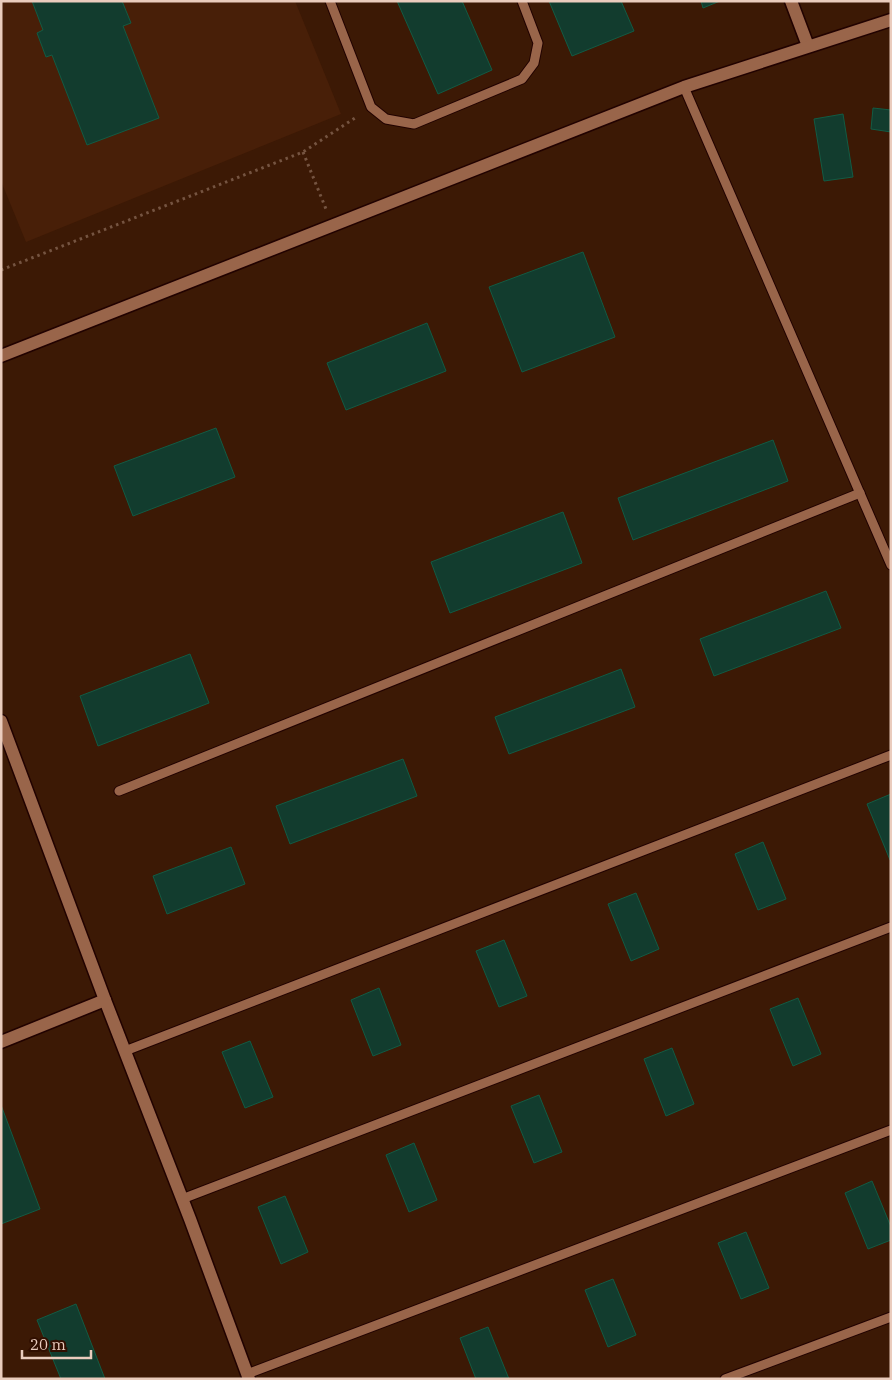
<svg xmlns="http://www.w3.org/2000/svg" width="892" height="1380" font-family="'IBM Plex Serif',serif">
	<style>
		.built { fill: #481f08 }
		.building { fill: #123c2e; stroke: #125b44 }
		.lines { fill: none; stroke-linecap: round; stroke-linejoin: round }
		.lane-casing { stroke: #210200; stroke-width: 11 }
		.street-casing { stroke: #210200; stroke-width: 15 }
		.secondary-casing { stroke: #210200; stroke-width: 15 }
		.path { stroke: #755441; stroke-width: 3; stroke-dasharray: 2.5 4; stroke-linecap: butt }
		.lane { stroke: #99654a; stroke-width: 9 }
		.street { stroke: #99654a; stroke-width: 12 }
		.secondary { stroke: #99654a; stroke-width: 12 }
	</style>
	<rect width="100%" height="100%" fill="#3c1905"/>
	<polygon class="built" points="1,1 295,1 341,114 26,242 1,181"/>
	<g class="building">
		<polygon points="32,1 122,1 131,23 123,26 159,118 87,145 52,55 46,57 37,33 43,30"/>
		<polygon points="397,1 462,1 492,70 438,94"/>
		<polygon points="549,1 621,1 634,31 572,56"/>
		<polygon points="701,1 720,1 703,8"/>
		<polygon points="873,108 891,110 891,132 871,129"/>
		<polygon points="843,114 853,177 824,181 814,119"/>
		<polygon points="583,252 615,337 522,372 489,287"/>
		<polygon points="427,323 446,371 346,410 327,363"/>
		<polygon points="216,428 235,477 133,516 114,466"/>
		<polygon points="773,440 788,481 633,540 618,498"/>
		<polygon points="563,512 582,563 450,613 431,562"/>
		<polygon points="826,591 841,628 714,676 700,639"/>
		<polygon points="190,654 209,703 98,746 80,696"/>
		<polygon points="621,669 635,707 509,754 495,717"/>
		<polygon points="403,759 417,796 290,844 276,806"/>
		<polygon points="891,794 891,860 890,860 867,804"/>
		<polygon points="763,842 786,899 758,910 735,854"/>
		<polygon points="231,847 245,884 167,914 153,876"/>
		<polygon points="636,893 659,949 631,961 608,904"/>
		<polygon points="504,940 527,996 499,1007 476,951"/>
		<polygon points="379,988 401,1045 373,1056 351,1000"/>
		<polygon points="798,998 821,1054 793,1066 770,1009"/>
		<polygon points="250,1041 273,1097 245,1108 222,1052"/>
		<polygon points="672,1048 694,1104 666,1116 644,1059"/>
		<polygon points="539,1095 562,1152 534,1163 511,1106"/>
		<polygon points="1,1105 40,1209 1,1224"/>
		<polygon points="414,1143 437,1200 409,1212 386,1155"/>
		<polygon points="872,1181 891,1227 891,1240 868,1249 845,1193"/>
		<polygon points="285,1196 308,1252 281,1264 258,1207"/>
		<polygon points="746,1232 769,1288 741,1299 718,1243"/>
		<polygon points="613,1279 636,1335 608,1347 585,1290"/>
		<polygon points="76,1304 105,1379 61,1379 37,1320"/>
		<polygon points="488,1327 509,1379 476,1379 460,1338"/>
	</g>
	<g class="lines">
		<defs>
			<g id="lane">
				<polyline points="330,1 371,107 386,119 414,124 522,79 534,63 538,43 522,1"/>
				<polyline points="684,87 891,565"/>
				<polyline points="119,791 860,493"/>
				<polyline points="125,1051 891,755"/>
				<polyline points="182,1199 891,927"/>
				<polyline points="247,1374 891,1130"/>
				<polyline points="725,1379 891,1317"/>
			</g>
			<g id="street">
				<polyline points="791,1 808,46"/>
				<polyline points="1,356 684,87 891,20"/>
				<polyline points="1,1042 105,1000"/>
			</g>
			<polyline id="secondary" points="1,721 105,1000 190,1219 249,1379"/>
		</defs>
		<use href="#lane" class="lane-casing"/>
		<use href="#street" class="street-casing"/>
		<use href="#secondary" class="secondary-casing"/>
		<g class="path">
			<polyline points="303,152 326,209"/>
			<polyline points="1,270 303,152 358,116"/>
		</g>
		<use href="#lane" class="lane"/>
		<use href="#street" class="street"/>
		<use href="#secondary" class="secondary"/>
	</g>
	<rect width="892" height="1380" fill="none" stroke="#eaccbd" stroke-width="5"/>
	<path d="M22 1350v8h69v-8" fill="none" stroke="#eaccbd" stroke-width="2.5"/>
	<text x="30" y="1350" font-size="15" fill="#eaccbd" stroke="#310f00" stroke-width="4" paint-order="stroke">20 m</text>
</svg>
